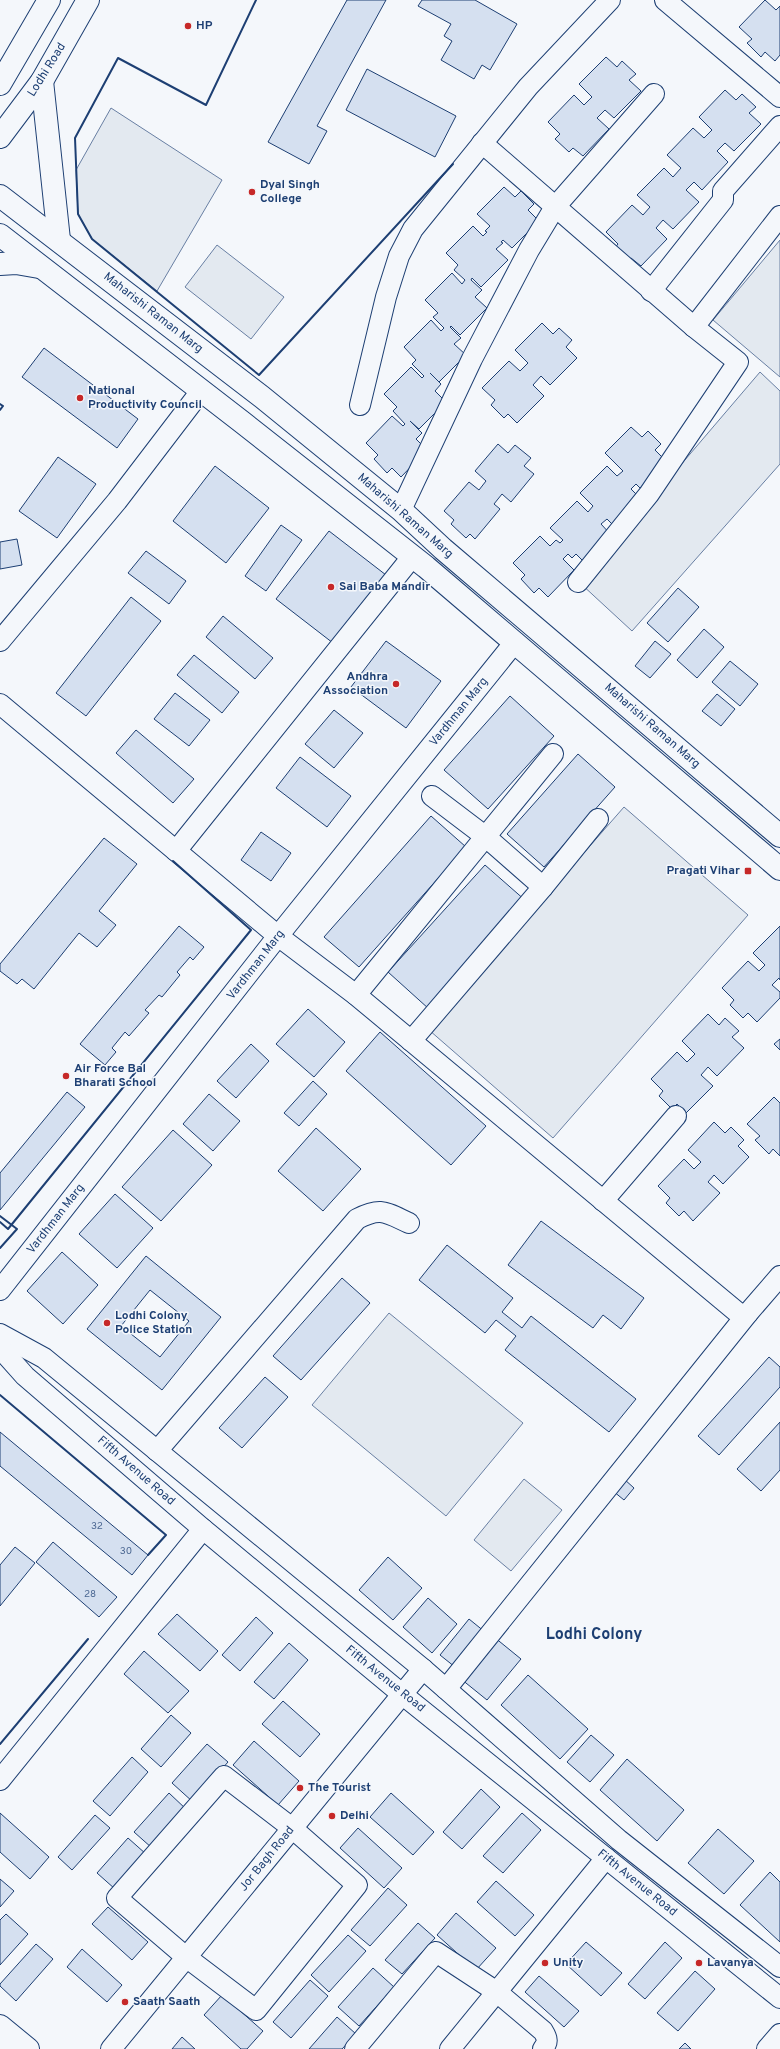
<svg xmlns="http://www.w3.org/2000/svg" width="780" height="2049" font-family="Overpass,sans-serif">
	<style>
		.green { fill: #e3e9f0; stroke: #687fa3 }
		.building { fill: #d5e0f0; stroke: #1d3f73; fill-rule: evenodd }
		.lines { fill: none; stroke-linecap: round; stroke-linejoin: round }
		.minor-casing { stroke: #1d3f73; stroke-width: 22 }
		.major-casing { stroke: #1d3f73; stroke-width: 24 }
		.minor { stroke: #f4f7fb; stroke-width: 20 }
		.major { stroke: #f4f7fb; stroke-width: 22 }
		.wall { stroke: #1d3f73; stroke-width: 2 }
		.poi-dot { fill: #c62828; stroke: #f4f7fb; stroke-width: 1.5 }
		.labels { text-anchor: middle; dominant-baseline: central; stroke-width: 3; stroke-linejoin: round; paint-order: stroke }
		.number-label { font-size: 10px; fill: #4b6792 }
		.poi-label { font-size: 12px; font-weight: bold; fill: #1d3f73; stroke: #f4f7fb; text-anchor: start }
		.street-label { font-size: 12px; fill: #1d3f73; stroke: #f4f7fb }
		.district-label { font-size: 16px; font-weight: bold; fill: #1d3f73; stroke: #f4f7fb }
	</style>
	<rect width="100%" height="100%" fill="#f4f7fb"/>
	<g class="green">
		<polygon points="111,108 222,180 157,291 92,239 78,214 76,170"/>
		<polygon points="780,240 780,377 713,320"/>
		<polygon points="217,245 284,297 251,339 185,287"/>
		<polygon points="760,372 780,391 780,464 632,631 580,583"/>
		<polygon points="624,807 748,915 553,1138 429,1030"/>
		<polygon points="389,1313 523,1423 446,1516 312,1405"/>
		<polygon points="524,1479 562,1510 511,1571 474,1540"/>
	</g>
	<g class="building">
		<polygon points="347,0 386,0 317,126 327,131 309,164 268,142"/>
		<polygon points="422,0 475,0 517,24 490,70 482,65 474,79 441,60 452,41 444,36 451,24 418,6"/>
		<polygon points="765,0 776,10 780,6 780,55 775,61 765,52 761,57 747,43 752,39 739,27"/>
		<polygon points="606,57 617,67 622,61 636,74 629,80 641,91 614,118 605,110 597,118 609,129 583,156 573,148 569,152 555,139 560,134 548,122 574,95 584,105 592,97 579,84"/>
		<polygon points="367,69 456,116 435,157 346,110"/>
		<polygon points="725,90 736,100 742,94 756,107 749,113 761,124 734,151 725,143 717,151 728,162 702,190 694,182 686,190 699,202 673,229 663,220 656,228 667,239 641,266 631,258 627,262 614,249 618,244 606,232 632,205 643,215 650,207 637,195 664,168 673,177 681,168 667,155 693,128 704,138 712,130 699,117"/>
		<polygon points="504,187 515,197 521,191 534,204 528,210 539,221 512,248 503,240 501,242 503,243 496,249 508,260 481,287 472,278 471,280 482,290 475,297 487,308 460,335 451,326 450,327 461,338 454,344 466,355 439,382 430,373 441,384 435,391 446,402 419,429 410,421 422,433 416,439 427,450 401,477 392,468 387,473 374,459 378,455 366,443 392,416 403,426 405,424 393,411 397,407 384,394 411,367 422,378 424,376 412,364 416,360 404,347 431,320 441,331 444,328 433,317 438,313 425,300 452,273 462,284 465,280 454,270 458,265 446,253 473,226 483,236 487,232 485,231 490,226 477,214"/>
		<polygon points="542,323 553,334 559,328 572,340 566,347 577,358 550,385 541,376 533,385 544,396 517,423 508,414 504,418 491,405 495,400 482,388 509,361 520,371 528,363 515,350"/>
		<polygon points="44,348 138,419 117,448 22,377"/>
		<polygon points="631,427 642,437 648,431 661,444 655,450 666,461 640,488 636,484 631,489 642,500 615,527 607,519 601,524 612,536 585,563 576,554 572,558 568,554 563,559 574,570 548,597 539,588 534,593 521,579 525,575 513,563 540,536 550,546 556,540 560,543 563,540 550,528 577,501 588,512 593,506 580,493 607,466 617,476 623,471 605,453"/>
		<polygon points="498,444 508,453 515,445 531,458 524,466 534,474 511,502 502,494 494,504 500,509 475,539 470,534 466,538 451,524 454,520 444,511 469,482 479,490 486,481 475,471"/>
		<polygon points="58,457 96,484 57,538 19,511"/>
		<polygon points="215,466 269,508 226,563 173,521"/>
		<polygon points="281,525 302,540 266,591 245,576"/>
		<polygon points="329,531 386,575 333,643 276,599"/>
		<polygon points="17,539 22,565 0,569 0,542"/>
		<polygon points="146,551 186,581 169,604 128,573"/>
		<polygon points="678,588 699,607 668,642 647,623"/>
		<polygon points="131,597 161,621 86,716 56,693"/>
		<polygon points="223,616 273,658 255,679 206,637"/>
		<polygon points="704,629 724,647 697,678 677,660"/>
		<polygon points="386,641 441,681 406,728 351,687"/>
		<polygon points="655,641 671,654 650,678 635,666"/>
		<polygon points="194,655 239,692 222,713 177,675"/>
		<polygon points="730,661 758,684 740,706 712,682"/>
		<polygon points="175,693 210,720 189,746 154,719"/>
		<polygon points="717,694 735,709 721,726 702,711"/>
		<polygon points="510,696 554,736 488,809 444,770"/>
		<polygon points="334,710 363,733 334,768 305,744"/>
		<polygon points="136,730 194,779 173,803 116,753"/>
		<polygon points="578,754 615,787 544,867 507,834"/>
		<polygon points="300,757 351,796 327,827 276,788"/>
		<polygon points="431,816 466,847 359,967 324,937"/>
		<polygon points="261,832 291,853 271,881 241,860"/>
		<polygon points="104,838 137,864 99,911 116,925 97,947 79,933 34,989 22,979 17,984 0,971 0,964"/>
		<polygon points="485,865 526,901 429,1009 388,972"/>
		<polygon points="179,926 204,947 193,960 190,957 177,972 180,975 162,997 159,995 145,1010 149,1013 129,1036 125,1032 112,1048 116,1052 105,1065 80,1044"/>
		<polygon points="780,926 780,980 779,978 772,985 780,992 780,998 757,1022 748,1013 743,1018 730,1005 734,1000 722,988 748,961 759,971 765,965 753,953"/>
		<polygon points="308,1009 345,1042 314,1077 276,1044"/>
		<polygon points="708,1014 719,1025 725,1018 739,1031 732,1037 744,1048 717,1076 708,1067 701,1075 713,1086 686,1113 677,1104 672,1109 659,1096 663,1091 651,1079 677,1052 687,1062 695,1054 682,1041"/>
		<polygon points="380,1032 486,1126 451,1165 346,1071"/>
		<polygon points="780,1039 780,1050 774,1044"/>
		<polygon points="251,1044 269,1061 236,1098 217,1081"/>
		<polygon points="313,1081 327,1094 299,1126 284,1113"/>
		<polygon points="67,1092 85,1107 0,1210 0,1173"/>
		<polygon points="209,1094 240,1121 213,1151 183,1124"/>
		<polygon points="774,1097 780,1103 780,1156 773,1149 769,1154 755,1140 760,1136 747,1124"/>
		<polygon points="714,1122 725,1133 731,1127 744,1140 738,1146 749,1157 723,1184 714,1175 708,1182 720,1193 693,1221 684,1211 679,1216 666,1203 670,1198 658,1186 684,1159 694,1169 701,1162 688,1150"/>
		<polygon points="316,1128 361,1169 323,1211 278,1171"/>
		<polygon points="173,1130 212,1165 161,1221 122,1187"/>
		<polygon points="115,1194 153,1228 117,1268 79,1234"/>
		<polygon points="541,1221 644,1298 621,1329 603,1315 593,1328 508,1265"/>
		<polygon points="447,1245 513,1298 502,1312 522,1328 531,1316 636,1399 609,1432 505,1350 516,1336 496,1320 485,1333 419,1280"/>
		<polygon points="62,1252 98,1285 63,1324 27,1291"/>
		<path d="M146,1256L221,1317L162,1390L87,1329ZM150,1290L189,1321L160,1357L121,1326Z"/>
		<polygon points="342,1278 370,1303 301,1380 273,1356"/>
		<polygon points="769,1357 780,1367 780,1387 719,1455 698,1436"/>
		<polygon points="265,1377 288,1397 242,1448 219,1428"/>
		<polygon points="780,1422 780,1470 761,1491 737,1469"/>
		<polygon points="0,1432 148,1555 132,1575 0,1466"/>
		<polygon points="624,1479 634,1488 624,1500 613,1491"/>
		<polygon points="53,1542 117,1597 99,1617 36,1562"/>
		<polygon points="15,1547 35,1563 0,1606 0,1565"/>
		<polygon points="388,1557 422,1588 393,1620 359,1590"/>
		<polygon points="428,1598 457,1624 432,1653 403,1627"/>
		<polygon points="177,1614 218,1651 200,1671 158,1634"/>
		<polygon points="256,1617 273,1633 240,1671 222,1655"/>
		<polygon points="469,1619 485,1632 455,1667 440,1655"/>
		<polygon points="494,1637 521,1659 487,1700 461,1679"/>
		<polygon points="289,1643 308,1660 274,1699 254,1682"/>
		<polygon points="144,1651 189,1691 168,1713 124,1674"/>
		<polygon points="528,1675 588,1729 560,1759 501,1705"/>
		<polygon points="283,1701 320,1734 300,1757 262,1724"/>
		<polygon points="171,1715 191,1733 161,1767 141,1749"/>
		<polygon points="591,1735 614,1755 590,1782 567,1762"/>
		<polygon points="254,1741 299,1781 278,1805 233,1765"/>
		<polygon points="207,1744 228,1762 193,1802 172,1783"/>
		<polygon points="132,1757 148,1772 110,1816 93,1801"/>
		<polygon points="627,1759 684,1810 657,1841 600,1790"/>
		<polygon points="481,1789 500,1807 462,1849 443,1832"/>
		<polygon points="169,1793 187,1810 152,1848 134,1832"/>
		<polygon points="391,1793 434,1832 413,1855 370,1817"/>
		<polygon points="0,1813 49,1857 30,1879 0,1852"/>
		<polygon points="522,1813 541,1830 503,1873 483,1856"/>
		<polygon points="95,1815 110,1828 72,1870 58,1857"/>
		<polygon points="358,1828 402,1868 384,1888 340,1848"/>
		<polygon points="718,1829 754,1861 724,1894 688,1863"/>
		<polygon points="128,1838 146,1854 115,1889 97,1873"/>
		<polygon points="770,1872 780,1882 780,1942 740,1905"/>
		<polygon points="0,1879 14,1891 0,1907"/>
		<polygon points="496,1881 534,1915 515,1936 477,1902"/>
		<polygon points="388,1888 407,1905 370,1946 351,1930"/>
		<polygon points="108,1907 148,1942 132,1960 92,1924"/>
		<polygon points="456,1913 496,1948 476,1970 437,1935"/>
		<polygon points="6,1914 28,1934 0,1965 0,1920"/>
		<polygon points="418,1923 435,1938 402,1974 385,1960"/>
		<polygon points="348,1935 366,1951 329,1992 311,1975"/>
		<polygon points="586,1942 622,1973 601,1996 566,1964"/>
		<polygon points="665,1942 682,1958 645,1999 628,1984"/>
		<polygon points="36,1944 53,1959 16,2001 0,1986 0,1984"/>
		<polygon points="82,1949 122,1985 107,2002 67,1967"/>
		<polygon points="373,1968 394,1987 359,2026 338,2007"/>
		<polygon points="695,1971 715,1989 678,2031 657,2013"/>
		<polygon points="539,1976 579,2011 564,2027 525,1992"/>
		<polygon points="310,1980 328,1996 291,2038 273,2022"/>
		<polygon points="222,1995 263,2031 247,2049 241,2049 204,2015"/>
		<polygon points="337,2017 356,2034 342,2049 309,2049"/>
		<polygon points="182,2037 195,2049 172,2049"/>
		<polygon points="685,2043 691,2049 679,2049"/>
	</g>
	<g class="lines">
		<defs>
			<g id="minor">
				<polyline points="665,0 780,97"/>
				<polyline points="482,143 694,327 738,362 649,494 578,582"/>
				<polyline points="651,291 723,200 723,191 780,126"/>
				<polyline points="694,327 780,216"/>
				<polyline points="360,405 386,297 399,256 413,229 528,87 610,0"/>
				<polyline points="401,510 472,359 529,250 555,207 654,94"/>
				<polyline points="0,641 117,501 201,391"/>
				<polyline points="0,704 278,936 356,995 737,1312 742,1315 748,1313 780,1276"/>
				<polyline points="176,851 412,557"/>
				<polyline points="543,887 598,819"/>
				<polyline points="356,995 553,754"/>
				<polyline points="411,1041 543,887 486,837 432,796"/>
				<polyline points="603,1201 676,1116"/>
				<polyline points="0,1290 278,936 515,642"/>
				<polyline points="0,1334 44,1358 423,1669 619,1840 780,1967"/>
				<polyline points="0,1348 25,1376 203,1529 403,1695 780,1998"/>
				<path d="M157,1451L357,1219C381,1207 385,1212 409,1223"/>
				<polyline points="446,1689 748,1313"/>
				<polygon points="224,1776 292,1828 357,1885 256,2010 186,1957 117,1898"/>
				<polyline points="0,1780 203,1529"/>
				<polyline points="111,2049 423,1669"/>
				<path d="M355,2049L436,1952L497,1992L543,2031C548,2039 548,2042 543,2049"/>
				<polyline points="450,2049 606,1858"/>
				<polyline points="767,2049 780,2034"/>
			</g>
			<g id="major">
				<polyline points="42,81 59,240"/>
				<polyline points="0,84 49,0"/>
				<polyline points="0,137 42,81 88,0"/>
				<polyline points="0,196 262,397 401,510 443,549 780,836"/>
				<polyline points="0,235 242,422 426,567 780,869"/>
				<polyline points="0,264 16,263 39,267"/>
				<polyline points="0,2026 28,2049"/>
				<polyline points="0,2048 1,2049"/>
			</g>
		</defs>
		<use href="#minor" class="minor-casing"/>
		<use href="#major" class="major-casing"/>
		<use href="#minor" class="minor"/>
		<use href="#major" class="major"/>
		<g class="wall">
			<polyline points="256,0 206,105 118,58 75,138 78,214 92,239 259,375 453,164"/>
			<polyline points="0,404 3,406 0,410"/>
			<polyline points="0,1216 17,1229 0,1248"/>
			<polyline points="0,1222 8,1229 251,930 173,861"/>
			<polyline points="0,1395 166,1535 148,1555"/>
			<polyline points="0,1744 88,1639"/>
		</g>
	</g>
	<g class="poi-dot">
		<circle cx="188" cy="26" r="4"/>
		<circle cx="252" cy="192" r="4"/>
		<circle cx="80" cy="398" r="4"/>
		<circle cx="331" cy="587" r="4"/>
		<circle cx="396" cy="684" r="4"/>
		<rect x="744" y="867" width="8" height="8" rx="2"/>
		<circle cx="66" cy="1076" r="4"/>
		<circle cx="107" cy="1323" r="4"/>
		<circle cx="300" cy="1788" r="4"/>
		<circle cx="332" cy="1816" r="4"/>
		<circle cx="545" cy="1963" r="4"/>
		<circle cx="699" cy="1963" r="4"/>
		<circle cx="125" cy="2002" r="4"/>
	</g>
	<g class="labels">
		<g class="number-label">
			<text x="97" y="1526">32</text>
			<text x="126" y="1551">30</text>
			<text x="90" y="1594">28</text>
		</g>
		<g class="poi-label">
			<text x="196" y="26">HP</text>
			<text x="260" y="185">Dyal Singh<tspan x="260" dy="14">College</tspan></text>
			<text x="88" y="391">National<tspan x="88" dy="14">Productivity Council</tspan></text>
			<text x="339" y="587">Sai Baba Mandir</text>
			<text x="388" y="677" text-anchor="end">Andhra<tspan x="388" dy="14">Association</tspan></text>
			<text x="740" y="871" text-anchor="end">Pragati Vihar</text>
			<text x="74" y="1069">Air Force Bal<tspan x="74" dy="14">Bharati School</tspan></text>
			<text x="115" y="1316">Lodhi Colony<tspan x="115" dy="14">Police Station</tspan></text>
			<text x="308" y="1788">The Tourist</text>
			<text x="340" y="1816">Delhi</text>
			<text x="553" y="1963">Unity</text>
			<text x="707" y="1963">Lavanya</text>
			<text x="133" y="2002">Saath Saath</text>
		</g>
		<g class="street-label">
			<text transform="translate(47 70) rotate(-58)">Lodhi Road</text>
			<text transform="translate(153 313) rotate(38)">Maharishi Raman Marg</text>
			<text transform="translate(405 516) rotate(41)">Maharishi Raman Marg</text>
			<text transform="translate(459 712) rotate(-51)">Vardhman Marg</text>
			<text transform="translate(652 726) rotate(41)">Maharishi Raman Marg</text>
			<text transform="translate(256 965) rotate(-52)">Vardhman Marg</text>
			<text transform="translate(56 1219) rotate(-52)">Vardhman Marg</text>
			<text transform="translate(136 1471) rotate(41)">Fifth Avenue Road</text>
			<text transform="translate(385 1679) rotate(39)">Fifth Avenue Road</text>
			<text transform="translate(267 1859) rotate(-51)">Jor Bagh Road</text>
			<text transform="translate(637 1883) rotate(39)">Fifth Avenue Road</text>
		</g>
		<g class="district-label">
			<text x="594" y="1635">Lodhi Colony</text>
		</g>
	</g>
</svg>
